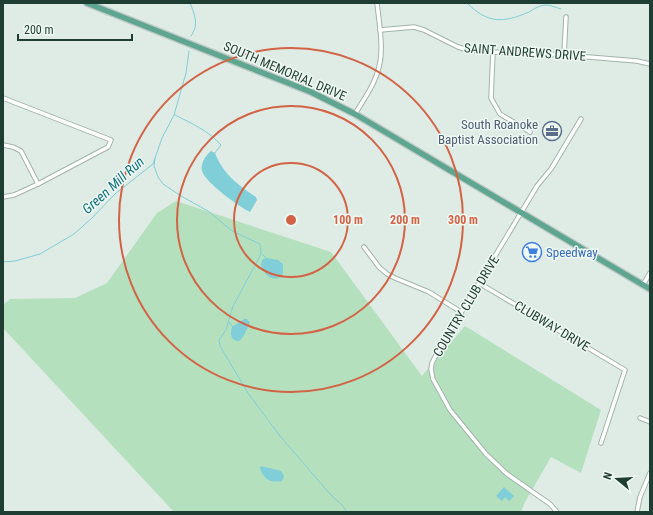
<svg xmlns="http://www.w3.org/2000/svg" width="653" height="515" font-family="'Roboto Condensed',sans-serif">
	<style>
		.green { fill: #b4e0be }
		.water { fill: #80ced7 }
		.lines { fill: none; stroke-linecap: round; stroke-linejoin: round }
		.stream { stroke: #80ced7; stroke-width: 1 }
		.minor-casing { stroke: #a1b4ac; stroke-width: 5.5 }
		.primary-casing { stroke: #c0c9c6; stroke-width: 8 }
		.minor { stroke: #fff; stroke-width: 3.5 }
		.primary { stroke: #5ea690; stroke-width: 5.5 }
		.ring { fill: none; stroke: #d26345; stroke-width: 2 }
		.labels { text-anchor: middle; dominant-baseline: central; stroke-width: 3; stroke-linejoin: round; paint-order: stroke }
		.street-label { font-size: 13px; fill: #1e3d33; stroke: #eff8f3 }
		.service-label { font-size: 13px; fill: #4e5e75; stroke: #eff8f3; text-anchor: end }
		.shop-label { font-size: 13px; fill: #366cbe; stroke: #eff8f3; text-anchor: start }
		.water-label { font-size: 14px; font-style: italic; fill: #12727f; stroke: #eff8f3 }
		.centre { fill: #d26345; stroke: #eff8f3; stroke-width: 2 }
		.ring-label { font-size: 12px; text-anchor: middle; font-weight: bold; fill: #d26345; stroke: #eff8f3; stroke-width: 3; stroke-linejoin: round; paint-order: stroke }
	</style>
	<rect width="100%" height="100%" fill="#deece5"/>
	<polygon class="green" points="176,201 331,252 422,376 465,326 601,410 581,473 551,457 525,502 521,512 174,512 3,328 3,305 10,299 75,298 107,283 157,213"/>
	<g class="water">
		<path d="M211,151L215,153C223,174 238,185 256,197L257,200L250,212C238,206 206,183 202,171C200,164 206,155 211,151Z"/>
		<path d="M266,258L278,260L283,264V273L281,277C271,282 264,274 261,265L262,260Z"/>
		<path d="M244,319H247L250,323L243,337L239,341C230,341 230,333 232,327Z"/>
		<path d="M261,466L281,471L284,476L282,481C270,483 264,480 260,468Z"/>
		<polygon points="504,487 514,496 509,501 505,497 502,501 496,496"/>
	</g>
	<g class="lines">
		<g class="stream">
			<path d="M190,3C195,15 199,25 191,36"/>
			<path d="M467,3C488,24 503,23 529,12C534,9 540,5 546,5C551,5 557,8 561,9"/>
			<path d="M175,115C191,123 209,131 221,145L214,154"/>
			<polyline points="155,158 154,166 158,177 163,184 181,196 208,211 232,231 260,244 261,253 259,258 233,306 226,330 219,340 220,346 248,393 280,436 330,494 343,506 347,512"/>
			<polyline points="262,254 266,258"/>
			<polyline points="3,262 15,261 40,254 74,234 92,218 115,194 153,164 162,138 174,115 186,73 189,51"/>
			<polyline points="229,322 233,327"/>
		</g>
		<defs>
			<g id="minor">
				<polyline points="380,30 414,27 424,30 458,47 468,50 493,52 564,55 637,61 650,64"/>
				<polyline points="493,52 491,98 500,114 530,132"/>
				<polyline points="564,55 566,17"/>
				<polyline points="3,98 111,140 108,147 38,184 14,195 3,197"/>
				<path d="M355,114C364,99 375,84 379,67C384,49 379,22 377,3"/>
				<polyline points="3,145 13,147 21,151 38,184"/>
				<polyline points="364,247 379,267 387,274 395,278 429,292 461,312"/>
				<polyline points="479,283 625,370 601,443"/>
				<polyline points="643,285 650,273"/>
				<polyline points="640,418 650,422"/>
				<polyline points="557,512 550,504 507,474 486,454 450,410 433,379 431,369 432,363 438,351 537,186 551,169 581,119"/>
				<polyline points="637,512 640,497 650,473"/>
			</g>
			<polyline id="primary" points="87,3 311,92 355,114 650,289"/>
		</defs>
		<use href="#minor" class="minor-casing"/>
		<use href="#primary" class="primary-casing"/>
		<use href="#minor" class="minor"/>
		<use href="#primary" class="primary"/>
	</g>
	<g class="ring">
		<circle cx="291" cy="220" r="57"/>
		<circle cx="291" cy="220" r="114"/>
		<circle cx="291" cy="220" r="172"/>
	</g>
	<defs>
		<symbol id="office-ring" viewBox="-11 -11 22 22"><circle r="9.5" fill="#eff8f3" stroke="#5c6f8a" stroke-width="1.5"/><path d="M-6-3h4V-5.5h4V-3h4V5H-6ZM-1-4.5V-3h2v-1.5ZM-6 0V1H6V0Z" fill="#5c6f8a"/></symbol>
		<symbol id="supermarket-ring" viewBox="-11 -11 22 22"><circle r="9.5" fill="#eff8f3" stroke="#3f7fe0" stroke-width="1.5"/><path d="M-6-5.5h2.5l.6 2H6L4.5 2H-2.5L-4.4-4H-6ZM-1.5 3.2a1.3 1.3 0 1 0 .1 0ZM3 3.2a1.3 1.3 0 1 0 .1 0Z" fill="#3f7fe0"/></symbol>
	</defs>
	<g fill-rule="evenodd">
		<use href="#office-ring" x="541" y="120" width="22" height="22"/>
		<use href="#supermarket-ring" x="521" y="241" width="22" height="22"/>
	</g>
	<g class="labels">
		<g class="street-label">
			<text transform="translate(525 52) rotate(4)">SAINT ANDREWS DRIVE</text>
			<text transform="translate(285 71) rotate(23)">SOUTH MEMORIAL DRIVE</text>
			<text transform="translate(466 306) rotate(-59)">COUNTRY CLUB DRIVE</text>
			<text transform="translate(552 326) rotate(31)">CLUBWAY DRIVE</text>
		</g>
		<g class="service-label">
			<text x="538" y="124">South Roanoke<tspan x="538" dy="15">Baptist Association</tspan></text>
		</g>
		<g class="shop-label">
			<text x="546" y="252">Speedway</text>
		</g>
		<g class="water-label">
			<text transform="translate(113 185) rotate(-42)">Green Mill Run</text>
		</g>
	</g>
	<circle cx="291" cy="220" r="6" class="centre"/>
	<g class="ring-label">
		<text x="348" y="224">100 m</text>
		<text x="405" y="224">200 m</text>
		<text x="463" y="224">300 m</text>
	</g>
	<rect width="653" height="515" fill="none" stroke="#1e3d33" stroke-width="8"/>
	<g transform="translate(617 479) rotate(288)" stroke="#eff8f3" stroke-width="3" paint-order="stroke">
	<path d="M0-3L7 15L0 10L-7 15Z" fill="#1e3d33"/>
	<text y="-6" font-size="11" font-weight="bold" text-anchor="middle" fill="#1e3d33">N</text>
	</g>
	<path d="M18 34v6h114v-6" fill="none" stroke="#1e3d33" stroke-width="2"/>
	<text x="24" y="34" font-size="12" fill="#1e3d33" stroke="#eff8f3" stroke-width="3" paint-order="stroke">200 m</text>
</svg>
